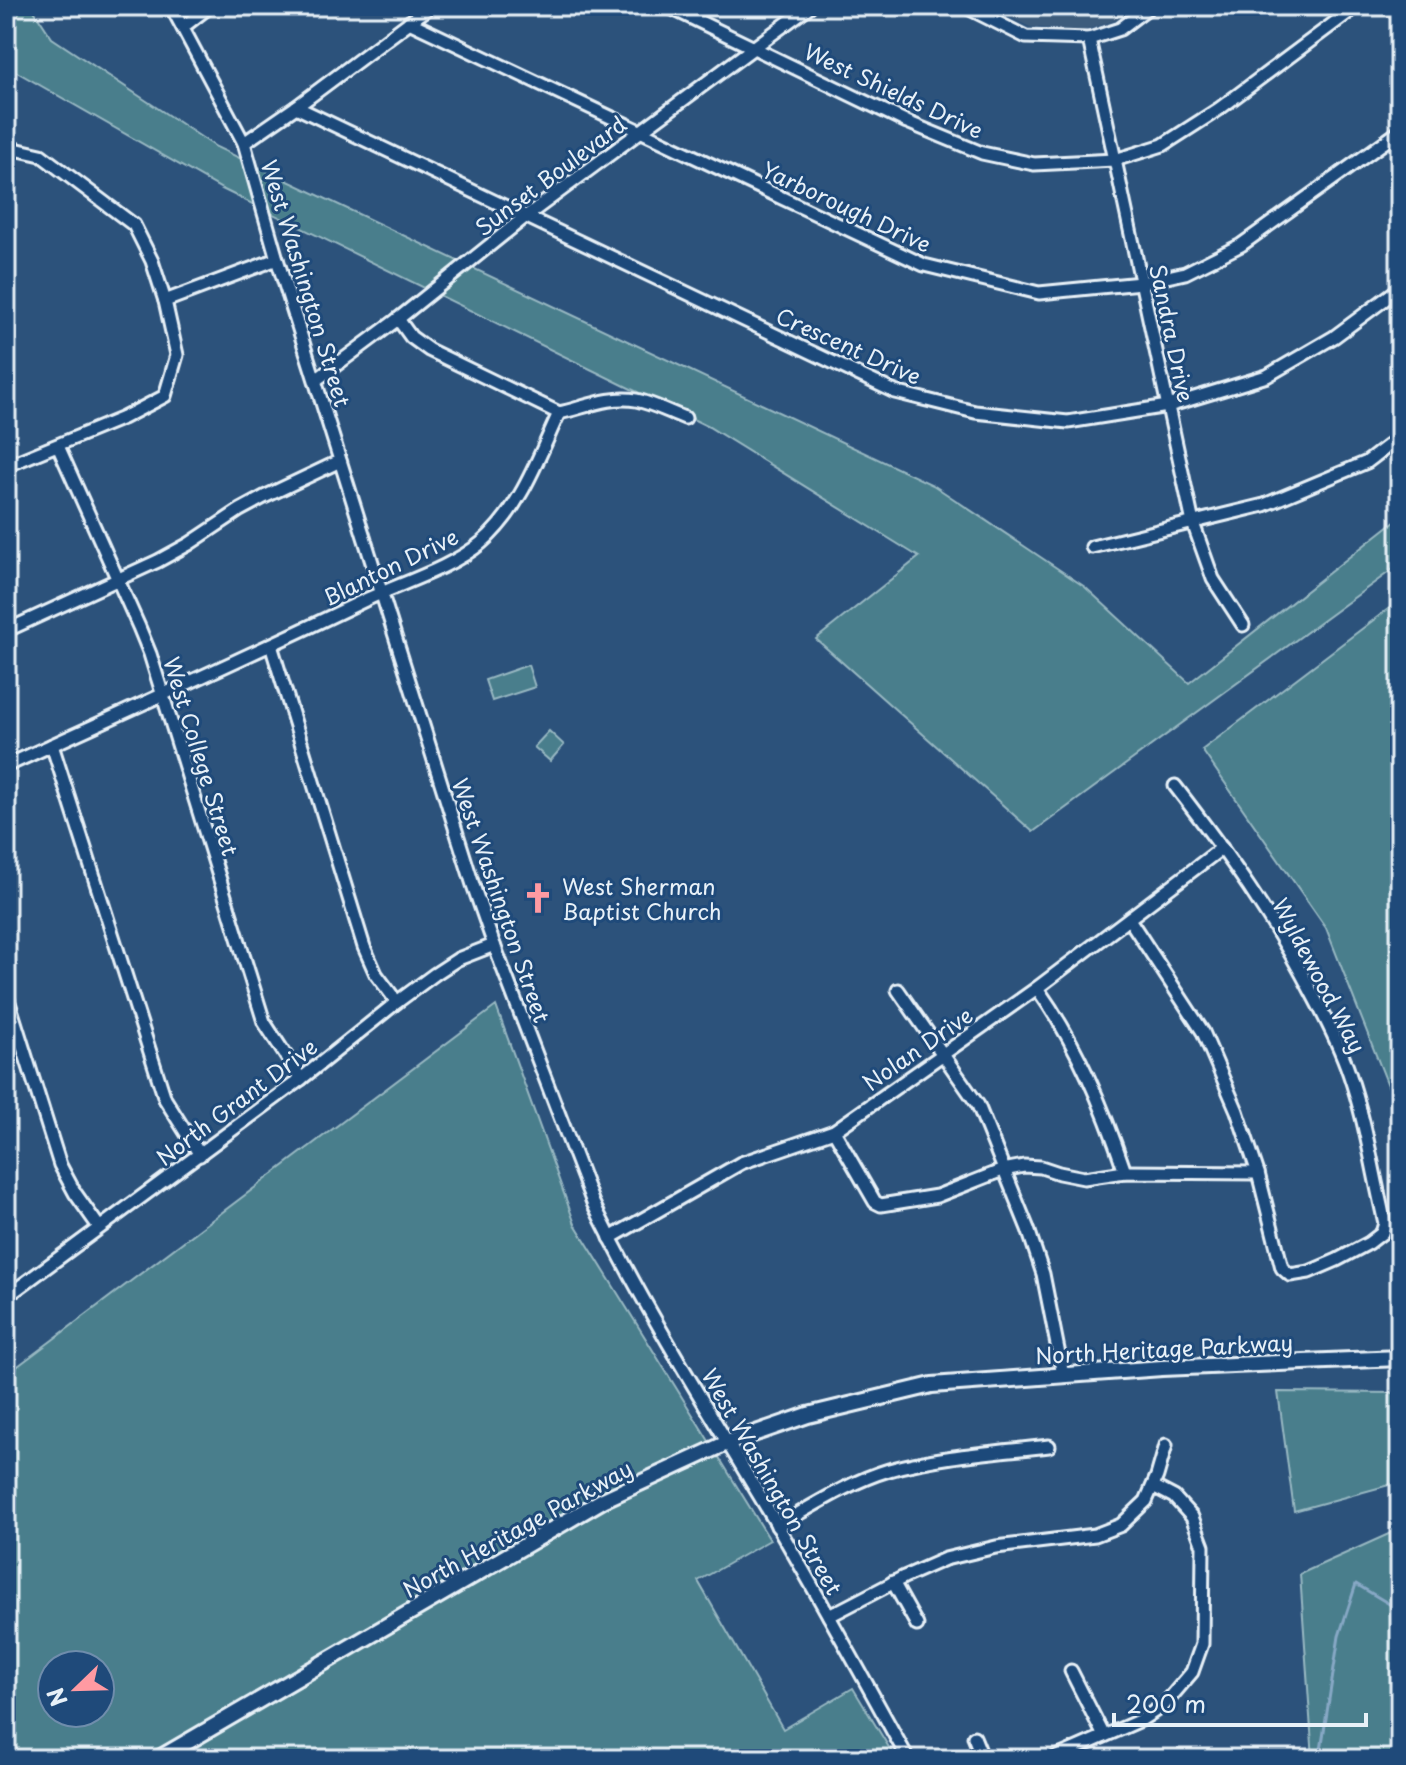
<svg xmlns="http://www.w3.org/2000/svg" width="1406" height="1765" font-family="'Playpen Sans',sans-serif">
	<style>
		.built { fill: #3c5b7c }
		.green { fill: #497e8c; stroke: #98b8c2; stroke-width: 2; fill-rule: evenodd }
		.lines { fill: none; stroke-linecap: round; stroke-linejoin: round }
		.stream { stroke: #87a8c5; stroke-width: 3 }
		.minor-casing { stroke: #e8f1f8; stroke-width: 17 }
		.major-casing { stroke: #e8f1f8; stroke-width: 20 }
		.minor { stroke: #1f4a7a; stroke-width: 11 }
		.major { stroke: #1f4a7a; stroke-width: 14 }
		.labels { text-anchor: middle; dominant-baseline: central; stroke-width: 6; stroke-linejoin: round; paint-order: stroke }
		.street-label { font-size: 22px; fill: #e8f1f8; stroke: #1f4a7a }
		.poi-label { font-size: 22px; fill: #e8f1f8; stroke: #1f4a7a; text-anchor: start }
	</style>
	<rect width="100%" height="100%" fill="#2c527b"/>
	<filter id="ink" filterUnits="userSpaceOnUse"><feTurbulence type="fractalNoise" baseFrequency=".0125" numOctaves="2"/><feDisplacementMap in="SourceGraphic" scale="16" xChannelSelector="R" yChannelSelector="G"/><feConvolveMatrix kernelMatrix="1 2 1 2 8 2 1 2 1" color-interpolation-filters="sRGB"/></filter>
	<g filter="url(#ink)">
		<polygon class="built" points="987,6 1135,6 1116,20 1083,31 1030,27"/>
		<g class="green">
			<polygon points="6,6 31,6 52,38 216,147 933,485 1085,587 1189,683 1400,517 1400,564 1033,832 816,639 919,557 709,427 222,189 15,71 6,72"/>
			<polygon points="1400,600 1400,1116 1326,928 1202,750"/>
			<polygon points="528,665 535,687 492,701 485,680"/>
			<polygon points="549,731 564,745 550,761 534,747"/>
			<path d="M496,1006L575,1224L770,1540L698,1581L783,1729L853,1688L896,1759H6V1375ZM52,1665H100V1713H52Z"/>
			<polygon points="1278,1392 1400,1393 1400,1482 1294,1511"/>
			<polygon points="1400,1492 1400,1759 1313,1759 1300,1574 1391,1533"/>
		</g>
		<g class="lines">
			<polyline class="stream" points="1303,1759 1321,1750 1339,1636 1356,1584 1396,1608 1400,1607"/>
			<defs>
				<g id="minor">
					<path d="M171,6L244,143L277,259L473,885L494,945L593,1203C647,1314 714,1419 777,1525C822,1602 865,1681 908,1759"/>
					<polyline points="667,6 907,122 982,153 1034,164 1115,160 1163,145 1219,109 1357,6"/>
					<polyline points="964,6 1026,37 1089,39 1120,29 1150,6"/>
					<polyline points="409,22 924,265 1039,293 1141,283 1185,273 1241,245 1400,131"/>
					<polyline points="183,27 210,6"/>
					<polyline points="1089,39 1193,523 1213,579 1243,625"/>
					<polyline points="296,107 895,392 975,412 1068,422 1168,406 1267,376 1334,337 1400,288"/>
					<polyline points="244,143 296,107 431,6"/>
					<polyline points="6,147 41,155 134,225 152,261 165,301 177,355 165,396 123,418 6,466"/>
					<polyline points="165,301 277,259"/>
					<polyline points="6,311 8,311"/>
					<polyline points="398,319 411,337 429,350 559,413"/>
					<polyline points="316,380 398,319 525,217 810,6"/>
					<path d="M559,413C583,408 611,395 636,400C652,403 669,412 685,418"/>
					<polyline points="58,446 139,627 150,654 264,1022 301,1079"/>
					<polyline points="1092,547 1264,505 1367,462 1400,437"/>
					<polyline points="12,628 158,561 189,544 240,510 264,497 340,461"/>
					<polyline points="271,645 364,947 376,974 397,1002"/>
					<polyline points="52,745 165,1099 200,1155"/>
					<path d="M6,766C124,712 243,659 361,602C398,584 450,569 481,543C520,510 538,458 559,413"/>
					<path d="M1129,919L1203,1032L1237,1111L1258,1173L1282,1268L1290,1275L1309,1272L1337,1260L1369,1243L1382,1233L1385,1223C1373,1173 1366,1122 1349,1073C1340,1046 1327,1021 1313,995C1274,919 1227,853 1175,786"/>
					<path d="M1037,988C1077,1044 1103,1107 1125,1172"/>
					<polyline points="898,990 978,1105 1028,1229 1043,1274 1063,1375"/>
					<polyline points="6,993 60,1165 75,1193 99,1227"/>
					<polyline points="834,1131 875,1202 881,1205 937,1196 1003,1170 1024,1166 1041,1167 1059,1173 1084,1178 1125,1172 1258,1173"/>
					<polyline points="610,1238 741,1163 834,1131 1037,988 1222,848"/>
					<polyline points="6,1297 301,1079 397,1002 435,974 458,959 494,945"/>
					<path d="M777,1526C813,1506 849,1482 889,1470C937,1456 998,1452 1049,1446"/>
					<polyline points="893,1582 917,1625"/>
					<polyline points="829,1616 904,1577 945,1559 996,1547 1095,1535 1121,1525 1146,1501 1157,1476 1166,1445"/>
					<polyline points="1071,1671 1104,1736"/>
					<polyline points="974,1737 983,1759"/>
					<polyline points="1052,1759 1141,1720 1164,1705 1192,1672 1202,1644 1203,1546 1192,1517 1174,1497 1153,1486"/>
				</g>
				<polyline id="major" points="158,1759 603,1500 727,1443 808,1415 932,1385 1162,1368 1400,1358"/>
			</defs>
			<use href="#minor" class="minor-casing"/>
			<use href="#major" class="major-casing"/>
			<use href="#minor" class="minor"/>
			<use href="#major" class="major"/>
		</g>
	</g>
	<defs>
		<symbol id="church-bare" viewBox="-9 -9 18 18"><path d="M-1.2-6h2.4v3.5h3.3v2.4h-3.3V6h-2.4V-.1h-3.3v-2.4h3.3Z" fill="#ff9aa2" stroke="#1f4a7a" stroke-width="2.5" paint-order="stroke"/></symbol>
	</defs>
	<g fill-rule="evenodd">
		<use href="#church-bare" x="516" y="876" width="44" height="44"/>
	</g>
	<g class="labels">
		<g class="street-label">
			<text transform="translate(894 90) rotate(25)">West Shields Drive</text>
			<text transform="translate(550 175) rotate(-37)">Sunset Boulevard</text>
			<text transform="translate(847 206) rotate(25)">Yarborough Drive</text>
			<text transform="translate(307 283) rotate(73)">West Washington Street</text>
			<text transform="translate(1173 333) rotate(78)">Sandra Drive</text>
			<text transform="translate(849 345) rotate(24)">Crescent Drive</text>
			<text transform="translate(390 566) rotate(-26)">Blanton Drive</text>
			<text transform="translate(202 756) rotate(73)">West College Street</text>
			<text transform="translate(502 900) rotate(71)">West Washington Street</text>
			<text transform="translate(1320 975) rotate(62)">Wyldewood Way</text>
			<text transform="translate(917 1048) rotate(-35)">Nolan Drive</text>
			<text transform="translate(236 1101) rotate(-37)">North Grant Drive</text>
			<text transform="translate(1164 1348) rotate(-3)">North Heritage Parkway</text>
			<text transform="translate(773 1481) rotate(60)">West Washington Street</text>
			<text transform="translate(517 1528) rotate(-29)">North Heritage Parkway</text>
		</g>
		<g class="poi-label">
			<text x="562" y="885">West Sherman<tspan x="562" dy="25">Baptist Church</tspan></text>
		</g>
	</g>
	<rect width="1406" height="1765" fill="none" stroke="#1f4a7a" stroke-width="32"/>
	<rect x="16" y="16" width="1374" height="1733" fill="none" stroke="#e8f1f8" stroke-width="3" filter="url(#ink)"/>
	<g transform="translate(76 1689) rotate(247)"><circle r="38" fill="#1f4a7a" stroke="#6f8dac" stroke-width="2"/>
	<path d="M0-6L14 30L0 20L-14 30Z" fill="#ff9aa2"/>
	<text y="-12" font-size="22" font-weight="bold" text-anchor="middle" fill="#e8f1f8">N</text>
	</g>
	<path d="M1114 1713v12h252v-12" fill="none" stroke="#e8f1f8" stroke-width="4"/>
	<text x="1126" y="1713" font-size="24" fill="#e8f1f8" stroke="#1f4a7a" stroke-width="6" paint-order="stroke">200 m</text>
</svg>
